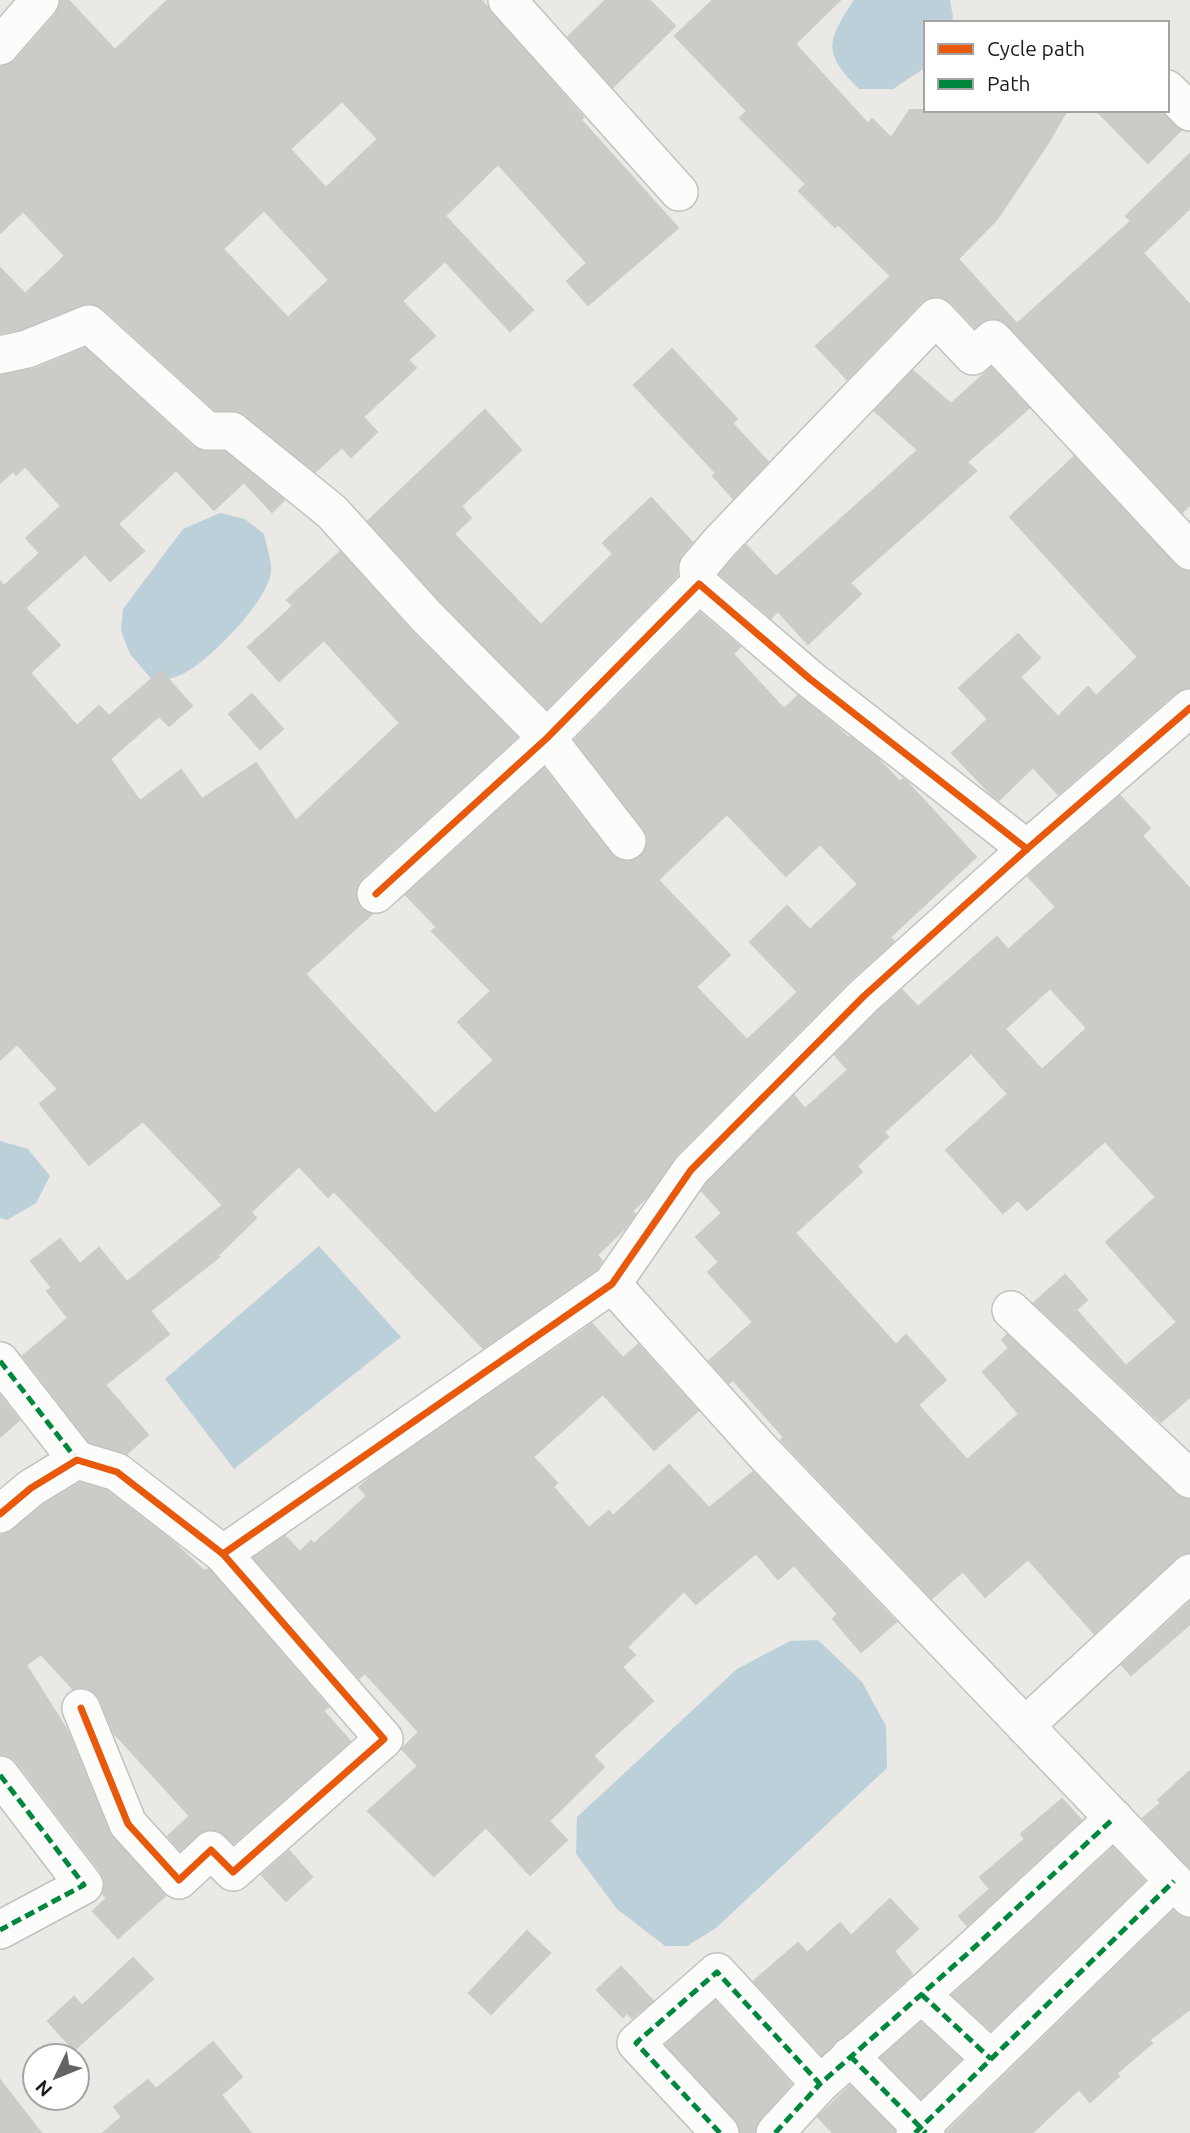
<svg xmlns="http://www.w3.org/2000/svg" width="1190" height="2133" font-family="Ubuntu,sans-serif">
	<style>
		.water { fill: #bcd0da }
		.building { fill: #cdcbc8; stroke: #cdcbc7; stroke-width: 2; fill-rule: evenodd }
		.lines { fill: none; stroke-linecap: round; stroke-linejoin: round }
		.minor-casing { stroke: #c1c1bf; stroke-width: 40 }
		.minor { stroke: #fcfcfb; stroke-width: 37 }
		.quiet { stroke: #00873e; stroke-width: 5; stroke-dasharray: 10 5; stroke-linecap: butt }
		.cycleway-casing { stroke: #fff; stroke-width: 11 }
		.cycleway { stroke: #e8590c; stroke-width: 7 }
	</style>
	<rect width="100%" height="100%" fill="#eae9e5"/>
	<g class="water">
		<path d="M854,0H950L953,17L951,23H926V67L893,89H859C822,52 827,41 854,0Z"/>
		<path d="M220,513L245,519L264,534C266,545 272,560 271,571C270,599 206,665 180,675C172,679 162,680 154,682L130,654L121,631L123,609L183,529Z"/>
		<polygon points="0,1141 28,1149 50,1176 36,1203 7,1220 0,1218"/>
		<polygon points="319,1246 401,1337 234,1469 165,1379"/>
		<polygon points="818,1640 862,1682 886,1726 887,1768 716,1928 687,1946 665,1946 617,1909 576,1854 577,1817 737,1669 790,1641"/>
	</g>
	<g class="building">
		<path d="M60,0H68L115,50L168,0H481L583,117L581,120L678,228L588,305L567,281L587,263L498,164L445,216L533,310L510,331L445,261L402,301L435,336L408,360L416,368L363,417L377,432L351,457L342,447L315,472L245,415L232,410H215L103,308L93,304L81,305L21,329L0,333V268L25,294L65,256L23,211L0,233V66H7L16,60L56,14ZM342,101L378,139L326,188L290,149ZM264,210L329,280L288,318L223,249Z"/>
		<polygon points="606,0 649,0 675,26 613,87 568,37"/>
		<polygon points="713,0 840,0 795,44 868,124 872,119 891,138 910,110 1067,110 1048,143 997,219 958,259 1017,324 1131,221 1126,216 1190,154 1190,208 1143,253 1190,305 1190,505 1182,512 1008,325 1000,319 988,319 975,327 951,302 941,297 930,297 921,302 847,379 816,346 891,276 838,224 835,227 799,191 806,184 740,118 747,111 675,36"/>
		<polygon points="1096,110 1159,110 1181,130 1148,163"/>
		<path d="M85,348L193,447L207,452H225L284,500L272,512L244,482L214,510L176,470L118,524L144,551L110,581L85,554L25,608L60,645L30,673L77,726L99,706L109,716L161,671L192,706L169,726L159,716L110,759L140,801L181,770L202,799L256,763L296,821L400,723L324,640L279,681L248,647L293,606L287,600L340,552L411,631L517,737L362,878L356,888V899L361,909L372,914L305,974L435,1114L494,1060L458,1022L491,991L432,931L437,927L406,895L544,769L611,854L618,860L629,862L640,857L646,850L648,839L644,829L575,740L700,613L740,647L733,654L784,709L798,696L839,729L848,738L850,737L876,757L900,782L903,779L906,781L976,857L890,937L894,941L849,981L676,1155L647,1197L632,1211L635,1214L624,1229L597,1255L602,1261L597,1269L483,1348L334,1191L328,1197L299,1166L251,1212L256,1218L217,1256L219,1257L150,1311L169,1334L105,1385L148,1435L126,1454L89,1442L23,1356L68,1318L47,1291L52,1288L31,1261L60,1239L80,1264L99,1248L127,1282L223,1205L143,1121L89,1165L40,1104L58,1089L17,1044L0,1060V581L4,586L40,553L26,538L61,506L25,466L16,475L13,471L0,483V375L35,369ZM727,814L786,876L820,844L858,884L810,930L787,906L750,942L798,992L747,1040L696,987L730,955L658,880Z"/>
		<polygon points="672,349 737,419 732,423 768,462 733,498 713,476 716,473 634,385"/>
		<polygon points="991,368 1029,408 967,462 976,471 850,583 861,594 808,644 778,611 771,618 720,574 746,545 776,577 918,450 875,411 913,371 951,404"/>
		<polygon points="485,410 521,450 461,506 471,518 454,534 541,625 613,554 603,543 651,498 692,542 681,555 677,568 677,576 547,708 441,602 368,521"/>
		<polygon points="1074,457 1175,565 1183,571 1190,571 1190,688 1176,692 1058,794 1033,767 999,800 989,792 952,753 988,719 959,688 1018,634 1040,658 1020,677 1058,717 1088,687 1096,696 1138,657 1010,517"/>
		<polygon points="252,694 283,729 260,749 229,714"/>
		<path d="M1120,796L1150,828L1142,836L1190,889V1397L1161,1422L1034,1303L1065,1275L1087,1300L1076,1310L1126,1366L1177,1322L1106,1242L1156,1197L1105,1141L1027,1210L1018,1200L1003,1213L946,1150L1008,1094L971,1053L884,1132L888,1137L857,1166L862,1172L795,1233L896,1345L906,1335L946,1380L918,1405L967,1460L1019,1414L983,1372L1009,1348L1002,1340L1007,1335L1176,1494L1185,1499H1190V1553H1185L1176,1558L1094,1633L1028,1559L985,1597L963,1571L932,1598L781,1440L784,1437L733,1380L729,1383L709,1361L753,1322L708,1272L719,1262L696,1237L722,1213L702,1191L707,1183L794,1096L805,1109L848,1070L835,1055L878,1011L902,990L918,1007L997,937L1008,950L1056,907L1028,876ZM1050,988L1087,1028L1042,1070L1005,1029Z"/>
		<polygon points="592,1324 623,1358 638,1345 698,1411 654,1450 603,1394 533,1457 557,1483 553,1487 589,1528 609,1511 613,1516 669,1465 709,1508 753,1472 896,1622 861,1652 833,1619 838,1614 794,1565 778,1579 756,1553 696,1604 684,1591 627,1647 635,1655 622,1667 653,1701 593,1756 604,1767 549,1821 567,1840 530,1875 486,1827 434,1876 368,1811 418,1766 402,1749 419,1732 365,1673 359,1678 254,1558 285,1536 300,1552 311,1541 314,1544 367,1496 359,1487 376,1473"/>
		<polygon points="0,1395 19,1420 0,1437"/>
		<polygon points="80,1483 107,1491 173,1542 204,1571 209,1569 328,1707 323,1711 350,1741 234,1843 217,1830 207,1830 197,1835 180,1850 168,1836 190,1816 114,1733 100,1700 94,1692 85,1687 73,1689 41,1654 26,1665 68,1732 109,1832 165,1896 118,1938 93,1911 107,1898 103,1894 105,1883 101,1872 17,1762 9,1756 0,1754 0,1536 13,1530 43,1505"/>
		<polygon points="1190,1602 1190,1624 1131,1675 1122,1665"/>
		<polygon points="1190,1771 1190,1868 1143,1818 1161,1803 1158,1800"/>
		<polygon points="1062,1799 1081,1820 967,1925 959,1916 990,1889 980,1877 1025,1839 1021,1834"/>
		<polygon points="1113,1848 1144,1881 991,2030 953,1995"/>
		<polygon points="289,1851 312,1877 286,1901 262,1875"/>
		<polygon points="890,1899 918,1929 894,1951 912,1974 822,2055 754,1981 798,1943 807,1953 840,1923 851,1936"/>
		<polygon points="1173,1911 1184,1918 1190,1918 1190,2009 1149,2040 1152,2043 1117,2073 1119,2076 1090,2102 1079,2089 1032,2133 946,2133"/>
		<polygon points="527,1931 550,1953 491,2014 469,1993"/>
		<polygon points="133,1958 153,1979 74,2050 48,2021 74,1997 82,2006"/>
		<polygon points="621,1967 653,2001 632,2018 627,2013 623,2017 597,1990"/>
		<polygon points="715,2001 791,2084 760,2119 755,2128 755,2133 740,2133 740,2128 735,2119 666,2045"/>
		<polygon points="921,2023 961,2059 921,2098 881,2058"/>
		<polygon points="213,2042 242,2077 221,2095 251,2133 103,2133 122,2117 114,2107 148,2080 156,2089"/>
		<polygon points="0,2080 41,2133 0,2133"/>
		<polygon points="850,2086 895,2131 895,2133 833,2133 818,2117"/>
	</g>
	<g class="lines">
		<defs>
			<g id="minor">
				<polyline points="507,0 679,192"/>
				<polyline points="0,46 40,0"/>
				<polyline points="1167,89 1190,112"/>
				<polyline points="0,355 27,349 89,324 207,431 232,431 332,512 426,616 547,738 627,841"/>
				<polyline points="699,584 698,568 720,542 936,317 973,356 993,339 1190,551"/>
				<polyline points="376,894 547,738 699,584 810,679 1027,849"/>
				<polyline points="612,1284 761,1450 1190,1898"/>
				<polyline points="1011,1310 1190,1479"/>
				<polyline points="0,1361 77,1460"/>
				<polyline points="0,1514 31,1488 77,1460 117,1472 223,1554 384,1739 233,1872 211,1850 179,1880 128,1824 81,1708"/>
				<polyline points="223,1554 612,1284 691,1170 864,996 1027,849 1190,708"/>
				<polyline points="1025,1726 1190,1573"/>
				<polyline points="0,1775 84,1885 0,1930"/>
				<polyline points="921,1994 991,2059"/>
				<polyline points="850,2056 926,2133"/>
				<polyline points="720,2133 636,2043 717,1972 820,2084 966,1955 1114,1818"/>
				<polyline points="775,2133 820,2084"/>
				<polyline points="915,2133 1174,1881"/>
			</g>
		</defs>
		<use href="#minor" class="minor-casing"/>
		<use href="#minor" class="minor"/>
		<g class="quiet">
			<polyline points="0,1361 77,1460"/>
			<polyline points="0,1775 84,1885 0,1930"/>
			<polyline points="921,1994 991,2059"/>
			<polyline points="850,2056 926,2133"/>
			<polyline points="720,2133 636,2043 717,1972 820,2084 966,1955 1114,1818"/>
			<polyline points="775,2133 820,2084"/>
			<polyline points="915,2133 1174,1881"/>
		</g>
		<defs>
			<g id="cycleway">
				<polyline points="376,894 547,738 699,584 810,679 1027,849"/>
				<polyline points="0,1514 31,1488 77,1460 117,1472 223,1554 384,1739 233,1872 211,1850 179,1880 128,1824 81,1708"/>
				<polyline points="223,1554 612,1284 691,1170 864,996 1027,849 1190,708"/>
			</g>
		</defs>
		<use href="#cycleway" class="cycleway-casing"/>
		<use href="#cycleway" class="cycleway"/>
	</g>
	<rect x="924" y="21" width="245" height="91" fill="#ffffff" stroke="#a4a4a4" stroke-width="2"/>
	<rect x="938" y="44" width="35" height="10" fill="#e8590c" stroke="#a4a4a4" stroke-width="2"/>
	<text x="987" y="56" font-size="21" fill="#1c1c1c">Cycle path</text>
	<rect x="938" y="79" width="35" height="10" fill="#00873e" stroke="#a4a4a4" stroke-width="2"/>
	<text x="987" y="91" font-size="21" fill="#1c1c1c">Path</text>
	<g transform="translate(56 2077) rotate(227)"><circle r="33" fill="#ffffff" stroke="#a4a4a4" stroke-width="2"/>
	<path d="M0-5L12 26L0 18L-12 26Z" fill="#646462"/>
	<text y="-10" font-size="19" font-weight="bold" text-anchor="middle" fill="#1c1c1c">N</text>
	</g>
</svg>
